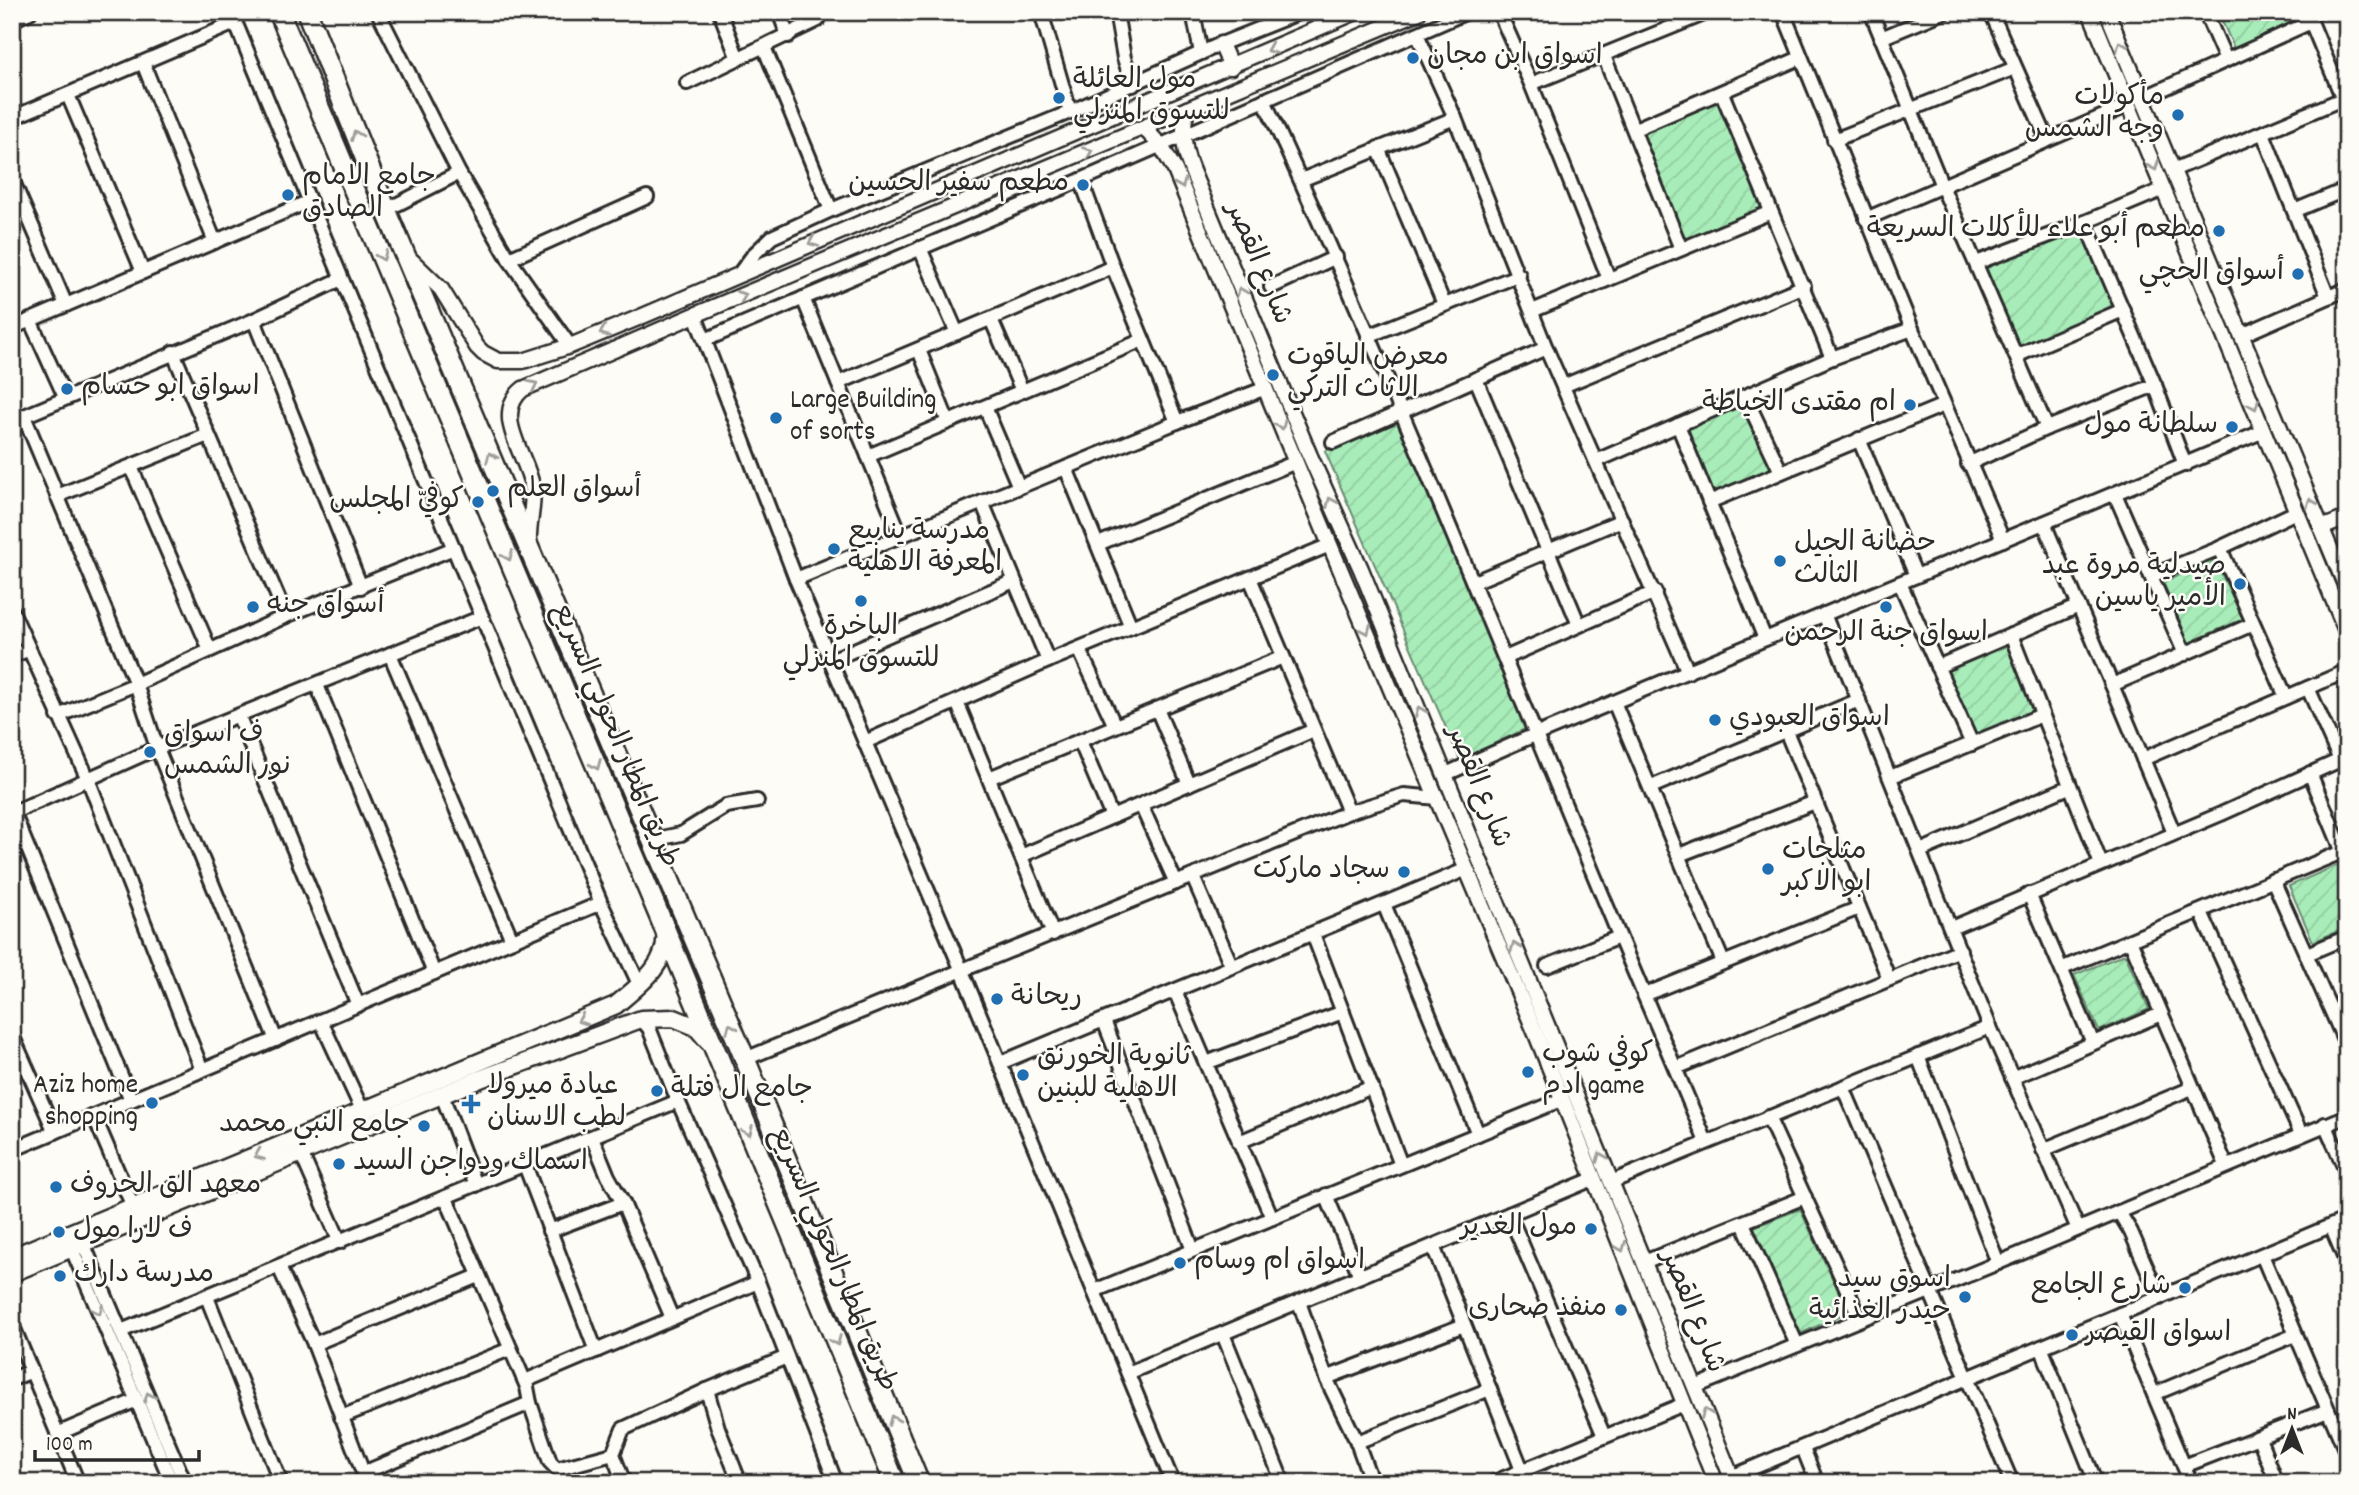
<svg xmlns="http://www.w3.org/2000/svg" width="2359" height="1495" font-family="Dekko,'Playpen Sans Arabic',sans-serif">
	<style>
		.garden { fill: url(#garden-furrows); stroke: #6a8c72; stroke-width: 2 }
		.lines { fill: none; stroke-linecap: round; stroke-linejoin: round }
		.minor-casing { stroke: #2b2b2b; stroke-width: 18 }
		.tertiary-casing { stroke: #2b2b2b; stroke-width: 19 }
		.secondary-casing { stroke: #2b2b2b; stroke-width: 21 }
		.trunk-casing { stroke: #2b2b2b; stroke-width: 24 }
		.minor { stroke: #fdfcf7; stroke-width: 12 }
		.tertiary { stroke: #fdfcf7; stroke-width: 14 }
		.secondary { stroke: #fdfcf7; stroke-width: 16 }
		.trunk { stroke: #fdfcf7; stroke-width: 19 }
		.oneway { stroke: #9e9e9b }
		.poi-dot { fill: #1f6fb2; stroke: #fdfcf7; stroke-width: 2.5 }
		.labels { text-anchor: middle; dominant-baseline: central; stroke-width: 5; stroke-linejoin: round; paint-order: stroke }
		.poi-label { font-size: 28px; fill: #2b2b2b; stroke: #fdfcf7; text-anchor: start }
		.street-label { font-size: 28px; fill: #2b2b2b; stroke: #fdfcf7 }
	</style>
	<defs>
		<pattern id="garden-furrows" width="10" height="10" patternUnits="userSpaceOnUse" patternTransform="scale(1.75)"><rect width="10" height="10" fill="#a8edb9"/><path d="M-1 1l2-2M0 10L10 0M9 11l2-2" fill="none" stroke="#91cb9f"/></pattern>
	</defs>
	<rect width="100%" height="100%" fill="#fdfcf7"/>
	<filter id="ink" filterUnits="userSpaceOnUse"><feTurbulence type="fractalNoise" baseFrequency=".0143" numOctaves="2"/><feDisplacementMap in="SourceGraphic" scale="14" xChannelSelector="R" yChannelSelector="G"/><feConvolveMatrix kernelMatrix="1 2 1 2 8 2 1 2 1" color-interpolation-filters="sRGB"/></filter>
	<g filter="url(#ink)">
		<g class="garden">
			<polygon points="2218,12 2300,12 2302,18 2234,48"/>
			<polygon points="1720,98 1768,209 1684,245 1641,132"/>
			<polygon points="2080,225 2116,309 2018,350 1982,266"/>
			<polygon points="1742,403 1774,469 1713,496 1684,428"/>
			<polygon points="1399,418 1527,728 1460,760 1325,451"/>
			<polygon points="2215,560 2243,619 2189,643 2163,582"/>
			<polygon points="2007,642 2035,713 1974,739 1944,669"/>
			<polygon points="2340,864 2347,881 2347,927 2313,942 2289,886"/>
			<polygon points="2125,954 2149,1009 2099,1031 2074,975"/>
			<polygon points="1800,1209 1848,1312 1800,1334 1754,1227"/>
		</g>
		<g class="lines">
			<defs>
				<g id="minor">
					<polyline points="231,12 601,903 639,984"/>
					<polyline points="378,12 459,173 509,259 570,346"/>
					<polyline points="720,12 738,59"/>
					<polyline points="779,12 788,36"/>
					<polyline points="1041,12 1070,112"/>
					<polyline points="1116,12 1124,58 1133,85"/>
					<polyline points="1193,12 1201,53"/>
					<polyline points="1499,12 1531,84 1609,279"/>
					<polyline points="1783,12 1912,329 2003,540"/>
					<polyline points="1871,12 1942,186 2047,428"/>
					<polyline points="1991,12 2047,139"/>
					<polyline points="2205,12 2226,60"/>
					<polyline points="2307,12 2343,99"/>
					<polyline points="12,20 30,12"/>
					<polyline points="1417,34 1455,118 1546,348 1688,672"/>
					<polyline points="1881,38 1944,12"/>
					<polyline points="764,47 831,210"/>
					<polyline points="1604,56 1681,249"/>
					<polyline points="143,63 215,242"/>
					<polyline points="687,83 818,20 822,12"/>
					<polyline points="1531,84 1709,12"/>
					<polyline points="1722,93 1832,358"/>
					<polyline points="68,95 143,272"/>
					<polyline points="2143,98 2311,22"/>
					<path d="M1264,100C1388,369 1497,643 1611,916C1642,992 1675,1066 1706,1142"/>
					<polyline points="12,118 235,23"/>
					<polyline points="1635,129 1800,58"/>
					<polyline points="2263,133 2328,297"/>
					<polyline points="1834,140 2015,68"/>
					<polyline points="1378,148 1444,304"/>
					<polyline points="2173,170 2347,97"/>
					<polyline points="12,179 66,305"/>
					<polyline points="1081,180 1113,267 1177,422"/>
					<polyline points="1301,180 1455,118"/>
					<polyline points="386,210 459,173"/>
					<polyline points="2294,211 2347,189"/>
					<polyline points="1866,219 2129,105"/>
					<polyline points="2085,222 2155,385 2185,465"/>
					<polyline points="920,248 957,333"/>
					<polyline points="509,259 647,197"/>
					<polyline points="1976,263 2085,222 2164,189"/>
					<polyline points="739,274 754,254 772,237 831,210 1070,112 1221,44 1301,12"/>
					<polyline points="1271,287 1336,257"/>
					<polyline points="803,298 901,536"/>
					<polyline points="1532,311 1771,212"/>
					<polyline points="695,315 796,579 962,971 1173,1483"/>
					<polyline points="991,319 1022,391"/>
					<polyline points="30,320 65,397"/>
					<polyline points="254,320 361,587"/>
					<polyline points="12,328 310,201"/>
					<polyline points="2242,335 2347,289"/>
					<polyline points="1368,336 1519,275"/>
					<polyline points="705,340 1081,180 1467,12"/>
					<polyline points="919,350 948,422"/>
					<polyline points="173,352 286,616"/>
					<polyline points="2016,356 2123,310"/>
					<polyline points="1476,379 1579,625"/>
					<polyline points="838,383 1113,267"/>
					<polyline points="1563,386 1804,286"/>
					<polyline points="1745,396 1781,472"/>
					<polyline points="985,407 1019,487"/>
					<polyline points="24,416 136,684 157,748 276,1040"/>
					<polyline points="12,421 254,320 341,279"/>
					<polyline points="1678,425 1765,639"/>
					<polyline points="1859,439 1916,576"/>
					<polyline points="1333,442 1546,348"/>
					<polyline points="868,456 1143,340"/>
					<polyline points="1596,461 1832,358 1912,329"/>
					<polyline points="1968,464 2047,428 2155,385"/>
					<polyline points="131,467 210,650"/>
					<polyline points="1066,468 1131,627"/>
					<polyline points="2115,494 2185,654"/>
					<polyline points="57,496 208,435"/>
					<polyline points="982,502 1048,661"/>
					<polyline points="1709,502 1944,405"/>
					<polyline points="2044,523 2174,833"/>
					<polyline points="1098,544 1296,462"/>
					<polyline points="2220,548 2286,697"/>
					<polyline points="2151,576 2220,548 2296,512"/>
					<polyline points="1250,578 1349,812"/>
					<polyline points="796,579 1177,422 1266,388"/>
					<polyline points="1474,582 1622,520"/>
					<polyline points="1900,583 1972,744"/>
					<polyline points="12,611 88,779 202,1070"/>
					<polyline points="1824,614 1990,1027 2078,1229"/>
					<polyline points="2011,635 2101,864"/>
					<polyline points="1079,649 1115,726"/>
					<polyline points="390,654 512,940"/>
					<polyline points="12,656 28,650"/>
					<polyline points="1505,658 1655,592"/>
					<polyline points="831,660 1014,581"/>
					<polyline points="1937,667 2079,606"/>
					<polyline points="317,685 434,973"/>
					<polyline points="2112,685 2253,624"/>
					<polyline points="2308,688 2340,760"/>
					<polyline points="957,702 1053,934"/>
					<polyline points="1614,702 1723,962"/>
					<polyline points="1157,709 1189,784"/>
					<polyline points="58,716 136,684 286,616 454,548"/>
					<polyline points="239,717 358,1005"/>
					<polyline points="1786,731 1889,979"/>
					<polyline points="1080,741 1112,817"/>
					<polyline points="865,742 1048,661 1330,545"/>
					<polyline points="2143,759 2347,671"/>
					<polyline points="2310,773 2347,862"/>
					<polyline points="1446,774 1523,740 2264,431"/>
					<polyline points="1890,777 2042,715"/>
					<polyline points="989,778 1283,657"/>
					<polyline points="1651,787 1859,700"/>
					<polyline points="1141,805 1176,883"/>
					<polyline points="13,812 131,1100"/>
					<polyline points="12,813 157,748 482,617"/>
					<polyline points="652,840 681,834 726,806 757,801"/>
					<polyline points="1920,851 2069,787"/>
					<polyline points="1679,855 1815,802"/>
					<polyline points="1021,856 1314,730"/>
					<polyline points="1193,877 1232,967"/>
					<polyline points="2273,880 2347,1046"/>
					<polyline points="2029,894 2093,1043"/>
					<polyline points="1384,904 1478,1134"/>
					<polyline points="2201,912 2301,1134"/>
					<polyline points="1951,928 2221,814 2347,757"/>
					<polyline points="1313,934 1401,1165"/>
					<polyline points="2131,942 2226,1165"/>
					<polyline points="2307,954 2347,937"/>
					<polyline points="1547,966 1619,937"/>
					<polyline points="2063,968 2342,852"/>
					<polyline points="1175,991 1272,1218"/>
					<polyline points="1644,995 1859,908"/>
					<polyline points="641,1019 649,1028 678,1101 758,1282 836,1483"/>
					<polyline points="321,1021 363,1112"/>
					<polyline points="1104,1021 1193,1250"/>
					<polyline points="12,1035 55,1132"/>
					<polyline points="1918,1056 1998,1263"/>
					<polyline points="745,1059 1349,812 1404,795 1438,798"/>
					<polyline points="1000,1063 1467,869"/>
					<polyline points="1206,1063 1343,1012"/>
					<polyline points="1676,1068 1960,950"/>
					<polyline points="2012,1078 2161,1014"/>
					<polyline points="1843,1087 2012,1483"/>
					<polyline points="442,1095 476,1185"/>
					<polyline points="94,1116 133,1207"/>
					<polyline points="1768,1117 1860,1318"/>
					<polyline points="2325,1124 2347,1173"/>
					<polyline points="592,1137 608,1176 623,1203 672,1318"/>
					<polyline points="1239,1142 1372,1087"/>
					<polyline points="12,1150 601,903"/>
					<polyline points="2043,1150 2192,1088"/>
					<polyline points="301,1153 340,1242"/>
					<polyline points="525,1165 596,1351"/>
					<polyline points="1611,1182 1990,1027"/>
					<polyline points="1326,1195 1360,1276"/>
					<polyline points="446,1198 527,1387 530,1403 550,1462 557,1469 613,1454"/>
					<polyline points="2119,1212 2131,1232 2160,1298"/>
					<polyline points="1509,1214 1604,1436"/>
					<polyline points="1743,1223 1797,1345"/>
					<polyline points="2331,1226 2347,1264"/>
					<polyline points="549,1231 623,1203"/>
					<polyline points="83,1243 185,1483"/>
					<polyline points="1433,1246 1522,1470"/>
					<polyline points="71,1247 172,1483"/>
					<polyline points="2262,1255 2347,1454"/>
					<polyline points="1644,1262 1805,1197"/>
					<polyline points="279,1267 314,1344 367,1483"/>
					<polyline points="1094,1291 1561,1100"/>
					<polyline points="207,1297 281,1483"/>
					<polyline points="1299,1302 1326,1378 1357,1442 1372,1483"/>
					<polyline points="2120,1314 2191,1483"/>
					<polyline points="12,1324 78,1483"/>
					<polyline points="121,1331 678,1101"/>
					<polyline points="1223,1334 1283,1483"/>
					<polyline points="314,1344 478,1276"/>
					<polyline points="2041,1347 2096,1483"/>
					<polyline points="1128,1373 1593,1179"/>
					<polyline points="1326,1378 1464,1325"/>
					<polyline points="12,1379 30,1372"/>
					<polyline points="525,1381 758,1282"/>
					<polyline points="1695,1387 1998,1263 2347,1116"/>
					<polyline points="707,1390 718,1428 740,1483"/>
					<polyline points="2154,1394 2295,1335"/>
					<polyline points="341,1417 510,1349"/>
					<polyline points="57,1434 137,1400"/>
					<polyline points="2259,1438 2277,1483"/>
					<polyline points="1357,1442 1490,1389"/>
					<polyline points="1803,1448 1817,1483"/>
					<polyline points="2184,1466 2328,1410"/>
					<polyline points="363,1473 530,1403"/>
					<polyline points="1731,1477 2347,1219"/>
					<polyline points="624,1483 613,1454 623,1429 707,1390 787,1357"/>
					<polyline points="1492,1483 1684,1404"/>
				</g>
				<g id="tertiary">
					<polyline points="2090,12 2347,633"/>
					<polyline points="2107,12 2347,589"/>
					<polyline points="1221,44 1231,67"/>
					<path d="M1187,109C1181,131 1183,150 1192,171L1310,456L1361,569L1734,1483"/>
					<polyline points="1144,128 1161,146 1175,170 1330,545 1536,1034 1716,1483"/>
					<polyline points="410,259 441,289 477,347 483,353 498,361 523,361 570,346 638,318 1356,12"/>
					<polyline points="2321,528 2347,518"/>
					<path d="M529,542C528,523 535,505 532,486C527,455 491,415 523,389L695,315L1419,12"/>
				</g>
				<g id="secondary">
					<path d="M12,1257L616,1005C638,986 669,965 665,932"/>
					<polyline points="12,1273 480,1079 641,1019 674,1018 696,1027 708,1041"/>
				</g>
				<g id="trunk">
					<polyline points="279,12 664,927 895,1483"/>
					<polyline points="307,12 386,210 745,1059 919,1483"/>
				</g>
			</defs>
			<use href="#minor" class="minor-casing"/>
			<use href="#tertiary" class="tertiary-casing"/>
			<use href="#secondary" class="secondary-casing"/>
			<use href="#trunk" class="trunk-casing"/>
			<use href="#minor" class="minor"/>
			<use href="#tertiary" class="tertiary"/>
			<use href="#secondary" class="secondary"/>
			<use href="#trunk" class="trunk"/>
		</g>
		<defs><path id="oneway-chevron" d="M-2-3.5L2.5 0L-2 3.5" fill="none" stroke-width="1.6" stroke-linecap="round" stroke-linejoin="round" transform="scale(1.75)"/></defs>
		<g class="oneway">
			<use href="#oneway-chevron" transform="translate(2121 46) rotate(-113)"/>
			<use href="#oneway-chevron" transform="translate(1271 49) rotate(157)"/>
			<use href="#oneway-chevron" transform="translate(356 135) rotate(-112)"/>
			<use href="#oneway-chevron" transform="translate(1088 152) rotate(-23)"/>
			<use href="#oneway-chevron" transform="translate(2154 166) rotate(67)"/>
			<use href="#oneway-chevron" transform="translate(1181 184) rotate(68)"/>
			<use href="#oneway-chevron" transform="translate(813 242) rotate(157)"/>
			<use href="#oneway-chevron" transform="translate(382 256) rotate(67)"/>
			<use href="#oneway-chevron" transform="translate(1241 292) rotate(-112)"/>
			<use href="#oneway-chevron" transform="translate(742 296) rotate(-22)"/>
			<use href="#oneway-chevron" transform="translate(604 332) rotate(158)"/>
			<use href="#oneway-chevron" transform="translate(533 385) rotate(-26)"/>
			<use href="#oneway-chevron" transform="translate(2254 405) rotate(68)"/>
			<use href="#oneway-chevron" transform="translate(1281 425) rotate(68)"/>
			<use href="#oneway-chevron" transform="translate(491 457) rotate(-113)"/>
			<use href="#oneway-chevron" transform="translate(1331 502) rotate(-114)"/>
			<use href="#oneway-chevron" transform="translate(2311 503) rotate(-112)"/>
			<use href="#oneway-chevron" transform="translate(508 556) rotate(67)"/>
			<use href="#oneway-chevron" transform="translate(1366 630) rotate(67)"/>
			<use href="#oneway-chevron" transform="translate(1420 711) rotate(-112)"/>
			<use href="#oneway-chevron" transform="translate(596 765) rotate(67)"/>
			<use href="#oneway-chevron" transform="translate(1515 947) rotate(-112)"/>
			<use href="#oneway-chevron" transform="translate(582 1020) rotate(157)"/>
			<use href="#oneway-chevron" transform="translate(731 1028) rotate(-113)"/>
			<use href="#oneway-chevron" transform="translate(748 1131) rotate(67)"/>
			<use href="#oneway-chevron" transform="translate(259 1155) rotate(158)"/>
			<use href="#oneway-chevron" transform="translate(1601 1157) rotate(-112)"/>
			<use href="#oneway-chevron" transform="translate(1621 1247) rotate(68)"/>
			<use href="#oneway-chevron" transform="translate(98 1310) rotate(67)"/>
			<use href="#oneway-chevron" transform="translate(836 1341) rotate(67)"/>
			<use href="#oneway-chevron" transform="translate(149 1397) rotate(-113)"/>
			<use href="#oneway-chevron" transform="translate(1706 1413) rotate(-112)"/>
			<use href="#oneway-chevron" transform="translate(893 1420) rotate(-112)"/>
		</g>
	</g>
	<g class="poi-dot">
		<circle cx="1413" cy="58" r="7"/>
		<circle cx="1059" cy="98" r="7"/>
		<circle cx="2178" cy="115" r="7"/>
		<circle cx="1083" cy="185" r="7"/>
		<circle cx="288" cy="195" r="7"/>
		<circle cx="2219" cy="231" r="7"/>
		<circle cx="2298" cy="274" r="7"/>
		<circle cx="1273" cy="375" r="7"/>
		<circle cx="67" cy="389" r="7"/>
		<circle cx="1910" cy="405" r="7"/>
		<circle cx="776" cy="418" r="7"/>
		<circle cx="2232" cy="427" r="7"/>
		<circle cx="493" cy="491" r="7"/>
		<circle cx="478" cy="502" r="7"/>
		<circle cx="834" cy="549" r="7"/>
		<circle cx="1780" cy="561" r="7"/>
		<circle cx="2240" cy="584" r="7"/>
		<circle cx="861" cy="601" r="7"/>
		<circle cx="253" cy="607" r="7"/>
		<circle cx="1886" cy="607" r="7"/>
		<circle cx="1715" cy="720" r="7"/>
		<circle cx="150" cy="752" r="7"/>
		<circle cx="1768" cy="869" r="7"/>
		<circle cx="1404" cy="872" r="7"/>
		<circle cx="997" cy="999" r="7"/>
		<circle cx="1528" cy="1072" r="7"/>
		<circle cx="1023" cy="1075" r="7"/>
		<circle cx="657" cy="1091" r="7"/>
		<circle cx="152" cy="1103" r="7"/>
		<path d="M467.5 1093.5h7v7h7v7h-7v7h-7v-7h-7v-7h7z"/>
		<circle cx="424" cy="1126" r="7"/>
		<circle cx="339" cy="1164" r="7"/>
		<circle cx="56" cy="1187" r="7"/>
		<circle cx="1591" cy="1229" r="7"/>
		<circle cx="59" cy="1232" r="7"/>
		<circle cx="1180" cy="1263" r="7"/>
		<circle cx="60" cy="1276" r="7"/>
		<circle cx="2185" cy="1288" r="7"/>
		<circle cx="1965" cy="1297" r="7"/>
		<circle cx="1621" cy="1310" r="7"/>
		<circle cx="2072" cy="1335" r="7"/>
	</g>
	<g class="labels">
		<g class="poi-label">
			<text x="1427" y="58">اسواق ابن مجان</text>
			<text x="1073" y="82">مول العائلة<tspan x="1073" dy="32">للتسوق المنزلي</tspan></text>
			<text x="2164" y="99" text-anchor="end">مأكولات<tspan x="2164" dy="32">وجه الشمس</tspan></text>
			<text x="302" y="179">جامع الامام<tspan x="302" dy="32">الصادق</tspan></text>
			<text x="1069" y="185" text-anchor="end">مطعم سفير الحسين</text>
			<text x="2205" y="231" text-anchor="end">مطعم أبو علاء للأكلات السريعة</text>
			<text x="2284" y="274" text-anchor="end">أسواق الحچي</text>
			<text x="1287" y="359">معرض الياقوت<tspan x="1287" dy="32">الاثاث التركي</tspan></text>
			<text x="81" y="389">اسواق ابو حسام</text>
			<text x="790" y="402">Large Building<tspan x="790" dy="32">of sorts</tspan></text>
			<text x="1896" y="405" text-anchor="end">ام مقتدى الخياطة</text>
			<text x="2218" y="427" text-anchor="end">سلطانة مول</text>
			<text x="507" y="491">أسواق العلم</text>
			<text x="464" y="502" text-anchor="end">كوفيّ المجلس</text>
			<text x="848" y="533">مدرسة ينابيع<tspan x="848" dy="32">المعرفة الاهلية</tspan></text>
			<text x="1794" y="545">حضانة الجيل<tspan x="1794" dy="32">الثالث</tspan></text>
			<text x="2226" y="568" text-anchor="end">صيدلية مروة عبد<tspan x="2226" dy="32">الأمير ياسين</tspan></text>
			<text x="267" y="607">أسواق جنه</text>
			<text x="861" y="629" text-anchor="middle">الباخرة<tspan x="861" dy="32">للتسوق المنزلي</tspan></text>
			<text x="1886" y="635" text-anchor="middle">اسواق جنة الرحمن</text>
			<text x="1729" y="720">اسواق العبودي</text>
			<text x="164" y="736">ف اسواق<tspan x="164" dy="32">نور الشمس</tspan></text>
			<text x="1782" y="853">مثلجات<tspan x="1782" dy="32">ابو الاكبر</tspan></text>
			<text x="1390" y="872" text-anchor="end">سجاد ماركت</text>
			<text x="1011" y="999">ريحانة</text>
			<text x="1542" y="1056">كوفي شوب<tspan x="1542" dy="32">ادم game</tspan></text>
			<text x="1037" y="1059">ثانوية الخورنق<tspan x="1037" dy="32">الاهلية للبنين</tspan></text>
			<text x="138" y="1087" text-anchor="end">Aziz home<tspan x="138" dy="32">shopping</tspan></text>
			<text x="487" y="1088">عيادة ميرولا<tspan x="487" dy="32">لطب الاسنان</tspan></text>
			<text x="671" y="1091">جامع ال فتلة</text>
			<text x="410" y="1126" text-anchor="end">جامع النبي محمد</text>
			<text x="353" y="1164">اسماك ودواجن السيد</text>
			<text x="70" y="1187">معهد الق الحروف</text>
			<text x="1577" y="1229" text-anchor="end">مول الغدير</text>
			<text x="73" y="1232">ف لارا مول</text>
			<text x="1194" y="1263">اسواق ام وسام</text>
			<text x="74" y="1276">مدرسة دارك</text>
			<text x="1951" y="1281" text-anchor="end">اسوق سيد<tspan x="1951" dy="32">حيدر الغذائية</tspan></text>
			<text x="2171" y="1288" text-anchor="end">شارع الجامع</text>
			<text x="1607" y="1310" text-anchor="end">منفذ صحارى</text>
			<text x="2086" y="1335">اسواق القيصر</text>
		</g>
		<g class="street-label">
			<text transform="translate(1257 264) rotate(67)">شارع القصر</text>
			<text transform="translate(614 736) rotate(67)">طريق المطار الحولي السريع</text>
			<text transform="translate(1477 787) rotate(68)">شارع القصر</text>
			<text transform="translate(832 1260) rotate(67)">طريق المطار الحولي السريع</text>
			<text transform="translate(1691 1312) rotate(68)">شارع القصر</text>
		</g>
	</g>
	<rect width="2359" height="1495" fill="none" stroke="#fdfcf7" stroke-width="42"/>
	<rect x="21" y="21" width="2317" height="1453" fill="none" stroke="#2b2b2b" stroke-width="2.5" filter="url(#ink)"/>
	<g transform="translate(2292 1429)" stroke="#fdfcf7" stroke-width="5" paint-order="stroke">
	<path d="M0-5L12 26L0 18L-12 26Z" fill="#2b2b2b"/>
	<text y="-10" font-size="19" font-weight="bold" text-anchor="middle" fill="#2b2b2b">N</text>
	</g>
	<path d="M35 1450v10h164v-10" fill="none" stroke="#2b2b2b" stroke-width="3.5"/>
	<text x="46" y="1450" font-size="21" fill="#2b2b2b" stroke="#fdfcf7" stroke-width="5" paint-order="stroke">100 m</text>
</svg>
